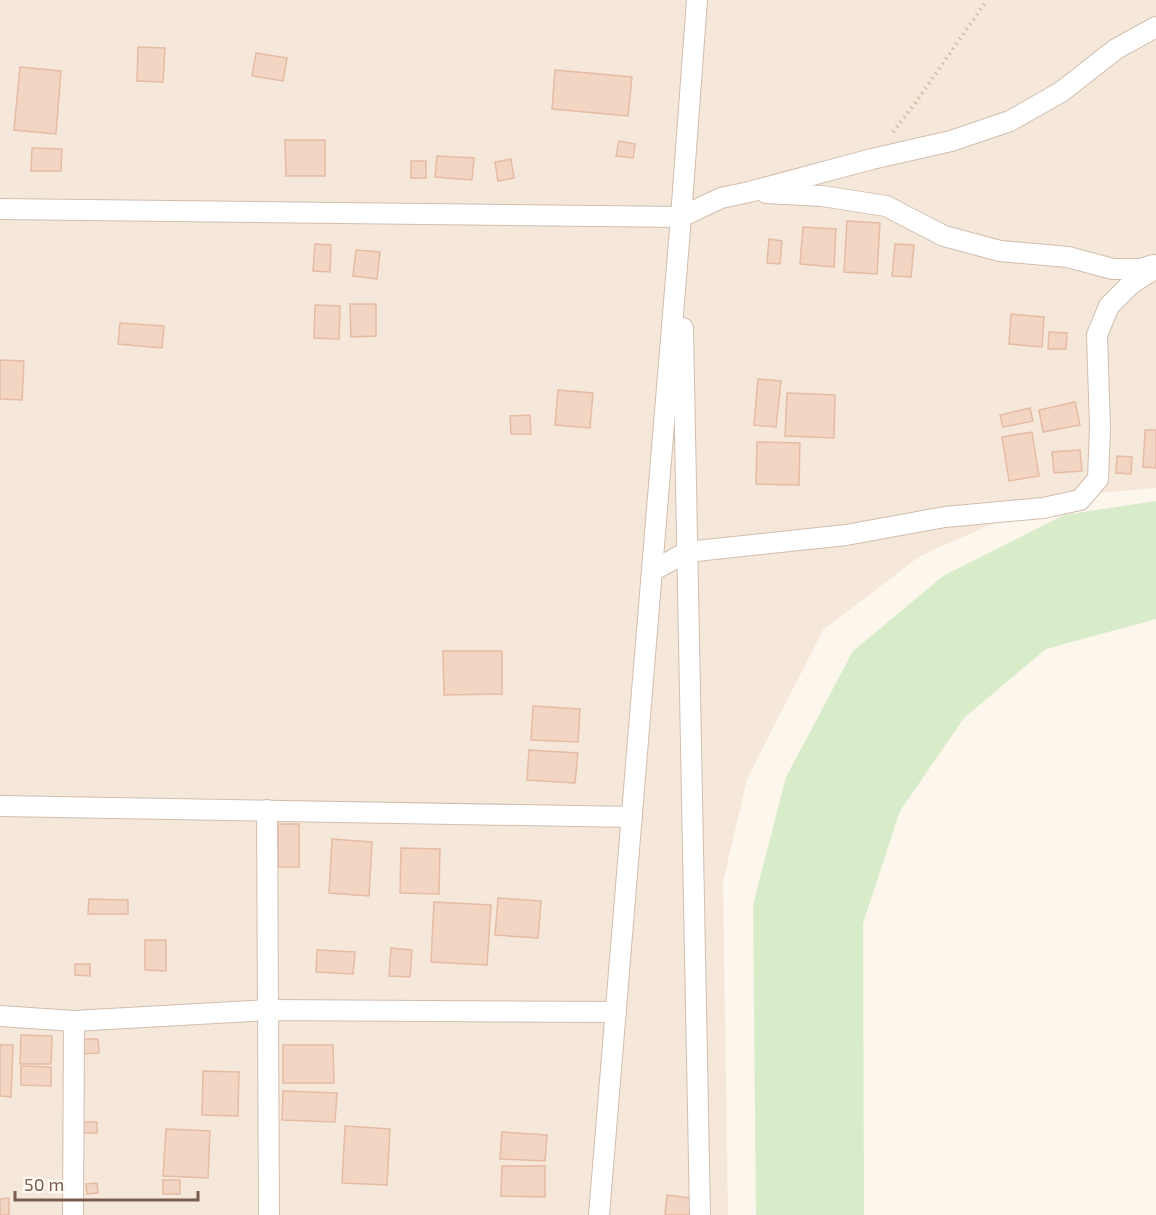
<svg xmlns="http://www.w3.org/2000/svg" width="1156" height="1215" font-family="'Exo 2',sans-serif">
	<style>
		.residential { fill: #f5e8da }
		.green { fill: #d8ecc9 }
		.building { fill: #f3d5c3; stroke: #e6bba3; stroke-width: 1.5 }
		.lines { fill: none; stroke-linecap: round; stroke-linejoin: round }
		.minor-casing { stroke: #d1beb0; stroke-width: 22 }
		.path { stroke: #d9b8a5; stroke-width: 4; stroke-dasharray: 1.5 4.5; stroke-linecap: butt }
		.minor { stroke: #fff; stroke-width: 20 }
	</style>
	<rect width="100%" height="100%" fill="#fdf6ec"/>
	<polygon class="residential" points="0,0 1156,0 1156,488 1052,497 920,556 823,630 747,779 723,882 728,1215 0,1215"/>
	<polygon class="green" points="1156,501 1156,619 1046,649 964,718 900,811 863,923 864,1215 756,1215 753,905 786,777 853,651 943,576 1064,515"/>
	<g class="building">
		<polygon points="138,47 165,48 163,82 137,81"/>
		<polygon points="256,53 287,58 283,81 252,76"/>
		<polygon points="20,67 61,71 56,134 14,130"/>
		<polygon points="555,70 632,77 628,116 552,109"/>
		<polygon points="285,140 325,140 325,176 286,176"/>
		<polygon points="619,141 635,144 633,158 616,156"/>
		<polygon points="32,148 62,149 61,171 31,171"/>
		<polygon points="437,156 474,158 472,180 435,177"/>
		<polygon points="511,159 514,178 498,181 495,162"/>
		<rect x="411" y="161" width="15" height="17"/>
		<polygon points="847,221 880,223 877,274 844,272"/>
		<polygon points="803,227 836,229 834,267 800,264"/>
		<polygon points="769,239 782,241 780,264 767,263"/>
		<polygon points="315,244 331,245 330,272 313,271"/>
		<polygon points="895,244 914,245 911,277 892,276"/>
		<polygon points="356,250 380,252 377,279 353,276"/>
		<polygon points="350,304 376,304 376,336 351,337"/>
		<polygon points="315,305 340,306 339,339 314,338"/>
		<polygon points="1011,314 1044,317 1042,347 1009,344"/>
		<polygon points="120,323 164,326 162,348 118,344"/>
		<polygon points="1049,332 1067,333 1066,349 1048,349"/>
		<polygon points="0,360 24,361 22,400 0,399"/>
		<polygon points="758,379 781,381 776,427 754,425"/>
		<polygon points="558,390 593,393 590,428 555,425"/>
		<polygon points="787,393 835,395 834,438 785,436"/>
		<polygon points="1075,402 1080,425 1043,432 1039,410"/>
		<polygon points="1030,408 1033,421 1003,427 1000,415"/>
		<polygon points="530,415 531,434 511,434 510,416"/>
		<polygon points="1145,430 1156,430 1156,468 1143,467"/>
		<polygon points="1032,432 1039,476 1009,481 1002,437"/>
		<polygon points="757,442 800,443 799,485 756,484"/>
		<polygon points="1080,450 1082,471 1054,473 1052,452"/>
		<polygon points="1117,456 1132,457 1131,474 1116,473"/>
		<polygon points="443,651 502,651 502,694 444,695"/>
		<polygon points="533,706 580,709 578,742 531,740"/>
		<polygon points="529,750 578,753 575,783 527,780"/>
		<rect x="278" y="824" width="21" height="43"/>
		<polygon points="332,839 372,842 369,896 329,893"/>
		<polygon points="401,848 440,849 439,894 400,893"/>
		<polygon points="498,898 541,901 538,938 495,935"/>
		<polygon points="89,899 128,900 128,914 88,914"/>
		<polygon points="434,902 491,905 487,965 431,962"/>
		<polygon points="145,940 166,940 166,971 145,970"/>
		<polygon points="391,948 412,950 410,977 389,976"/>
		<polygon points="317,950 355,952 353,974 316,972"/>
		<polygon points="75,964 90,964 90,976 75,975"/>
		<polygon points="21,1035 52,1036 51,1064 20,1064"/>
		<polygon points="82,1039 98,1039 99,1053 83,1054"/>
		<polygon points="0,1045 13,1045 11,1097 0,1096"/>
		<polygon points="283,1045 333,1045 334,1083 283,1083"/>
		<polygon points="21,1066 51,1067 51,1086 21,1085"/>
		<polygon points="203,1071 239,1072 238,1116 202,1115"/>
		<polygon points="283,1091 337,1093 335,1122 282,1120"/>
		<rect x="83" y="1122" width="14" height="11"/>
		<polygon points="345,1126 390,1129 387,1185 342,1183"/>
		<polygon points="166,1129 210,1131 208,1178 163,1176"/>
		<polygon points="502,1132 547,1135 545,1161 500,1159"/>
		<polygon points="502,1166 545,1166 545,1197 501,1196"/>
		<rect x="163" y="1180" width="17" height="14"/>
		<polygon points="97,1183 98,1193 87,1194 86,1184"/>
		<polygon points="667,1195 697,1199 695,1215 665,1215"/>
		<polygon points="9,1198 9,1215 0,1215 0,1199"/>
	</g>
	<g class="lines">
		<defs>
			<g id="minor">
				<polyline points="766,193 822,196 886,206 944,236 1000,251 1068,257 1113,269 1141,269 1153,265"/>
				<polyline points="0,209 681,217 721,198 749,192 872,159 951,141 1010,121 1061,92 1116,49 1156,27"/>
				<polyline points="683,328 700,1215"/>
				<polyline points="652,571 687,552 846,535 945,517 1043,508 1080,500 1098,479 1100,428 1097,335 1109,306 1131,284 1156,268"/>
				<polyline points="0,806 632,817"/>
				<polyline points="267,810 269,1215"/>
				<polyline points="0,1016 74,1021 268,1010 616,1012"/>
				<polyline points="73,1215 74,1021"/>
				<polyline points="599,1215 681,217 697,0"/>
			</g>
		</defs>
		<use href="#minor" class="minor-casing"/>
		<polyline class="path" points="893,132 916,102 987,0"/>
		<use href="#minor" class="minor"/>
	</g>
	<path d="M15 1191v9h183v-9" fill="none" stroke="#7a5c4d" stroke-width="3"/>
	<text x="24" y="1191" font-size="18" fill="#7a5c4d" stroke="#fffaf3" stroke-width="4.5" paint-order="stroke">50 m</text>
</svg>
